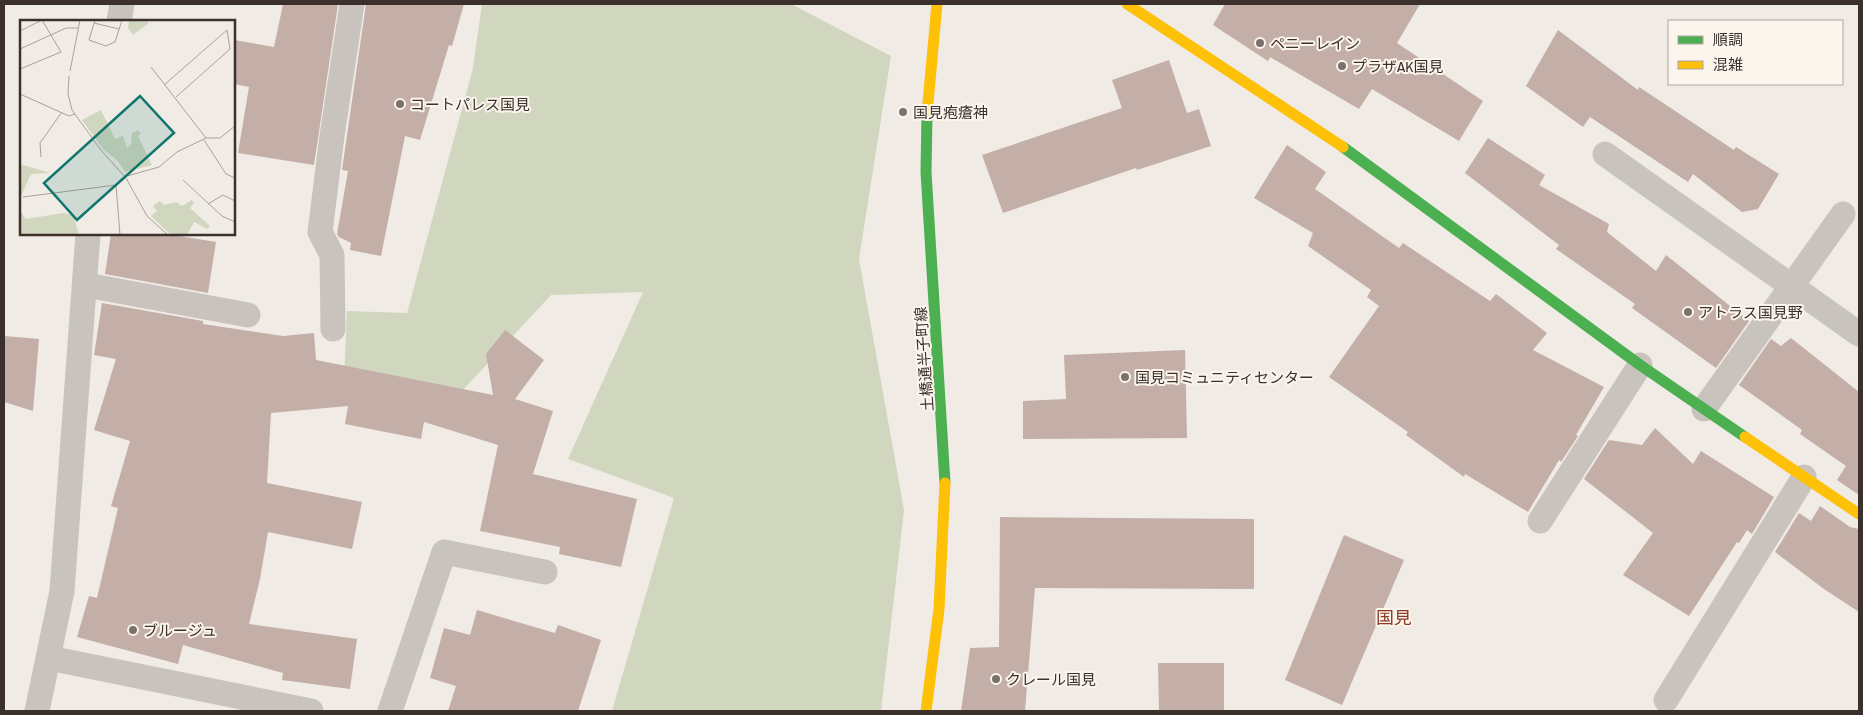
<svg xmlns="http://www.w3.org/2000/svg" width="1863" height="715" font-family="'Archivo Narrow','Noto Sans JP',sans-serif">
	<style>
		.green { fill: #d1d6bf }
		.building { fill: #c3afa7 }
		.lines { fill: none; stroke-linecap: round; stroke-linejoin: round }
		.lane { stroke: #c9c3be; stroke-width: 25 }
		.fast { stroke: #4caf50; stroke-width: 11 }
		.slow { stroke: #ffc107; stroke-width: 11 }
		.poi-dot { fill: #7a716c; stroke: #fbf5ee; stroke-width: 2 }
		.labels { text-anchor: middle; dominant-baseline: central; stroke-width: 4; stroke-linejoin: round; paint-order: stroke }
		.poi-label { font-size: 15px; fill: #3b302b; stroke: #fbf5ee; text-anchor: start }
		.street-label { font-size: 15px; fill: #3b302b; stroke: #fbf5ee }
		.quarter-label { font-size: 18px; fill: #8c3b22; stroke: #fbf5ee }
		.inset-road { fill: none; stroke: #a8a09b; stroke-width: 1 }
		.view { fill: #0f766e; fill-opacity: 0.15; stroke: #0f766e; stroke-width: 2.5 }
		.inset-edge { fill: none; stroke: #3b302b; stroke-width: 2.5 }
	</style>
	<rect width="100%" height="100%" fill="#f0ebe5"/>
	<polygon class="green" points="482,4 791,4 891,56 859,259 904,510 881,711 612,711 674,498 568,459 643,292 551,295 448,406 344,379 347,311 407,313 473,68"/>
	<g class="building">
		<polygon points="283,4 338,4 314,165 238,153 249,87 234,84 234,40 274,47"/>
		<polygon points="366,4 464,4 452,46 449,45 420,140 405,136 381,256 350,250 351,243 339,237 337,234 348,171 342,170"/>
		<polygon points="1225,4 1420,4 1397,43 1483,101 1459,141 1372,89 1359,109 1270,57 1268,61 1213,25"/>
		<polygon points="1558,30 1638,90 1639,87 1734,150 1736,147 1779,174 1758,209 1742,212 1693,174 1688,182 1590,117 1583,127 1526,86"/>
		<polygon points="1169,60 1187,113 1199,109 1211,146 1137,170 1136,168 1003,213 982,155 1122,108 1112,80"/>
		<polygon points="1488,138 1545,175 1539,185 1609,224 1607,232 1656,271 1666,255 1749,321 1716,368 1632,308 1635,304 1556,249 1559,245 1465,173"/>
		<polygon points="1287,145 1326,172 1315,189 1399,248 1403,243 1490,301 1496,294 1547,333 1533,350 1604,387 1576,435 1578,436 1561,462 1559,460 1528,512 1465,474 1464,477 1406,435 1408,432 1329,377 1379,306 1367,297 1371,290 1308,246 1313,233 1254,198"/>
		<polygon points="111,234 167,234 216,242 208,293 105,274"/>
		<polygon points="102,303 203,321 203,324 283,336 314,333 316,360 493,395 486,354 505,330 544,360 515,399 553,411 533,474 637,499 621,567 559,554 560,547 480,531 498,445 424,422 421,439 345,424 348,406 271,413 267,483 362,502 352,549 268,532 260,579 249,624 357,639 350,689 282,680 283,673 183,645 178,664 77,637 89,596 97,598 118,508 111,506 130,441 94,430 116,359 94,355"/>
		<polygon points="4,336 39,339 33,411 4,402"/>
		<polygon points="1791,338 1859,392 1859,495 1837,480 1846,466 1800,434 1802,430 1739,385 1771,339 1781,346"/>
		<polygon points="1185,350 1187,438 1023,439 1023,401 1066,399 1064,355"/>
		<polygon points="1655,428 1693,464 1701,451 1774,497 1752,534 1747,530 1739,543 1737,542 1689,616 1623,575 1653,533 1584,479 1609,440 1642,445"/>
		<polygon points="1820,506 1850,527 1859,529 1859,612 1824,589 1775,552 1799,513 1811,521"/>
		<polygon points="1000,517 1254,519 1254,589 1035,588 1025,711 961,711 970,648 999,647"/>
		<polygon points="1344,535 1404,560 1342,705 1285,680"/>
		<polygon points="477,610 555,633 558,625 601,640 578,711 448,711 456,686 430,678 444,628 470,635"/>
		<polygon points="1158,663 1224,663 1224,711 1159,711"/>
	</g>
	<g class="lines">
		<g class="lane">
			<polyline points="119,21 122,4"/>
			<polyline points="1605,154 1859,334"/>
			<polyline points="86,285 248,315"/>
			<polyline points="333,329 332,255 320,232 332,136 352,4"/>
			<polyline points="1704,409 1843,214"/>
			<polyline points="1540,521 1640,365"/>
			<polyline points="49,658 311,711"/>
			<polyline points="1666,700 1804,477"/>
			<polyline points="37,711 62,591 88,234"/>
			<polyline points="390,711 444,552 545,572"/>
		</g>
		<g class="fast">
			<polyline points="927,114 926,172 945,483"/>
			<polyline points="1343,147 1640,365 1745,437"/>
		</g>
		<g class="slow">
			<polyline points="1127,4 1343,147"/>
			<polyline points="927,114 937,4"/>
			<polyline points="1745,437 1859,514"/>
			<polyline points="926,711 939,609 945,483"/>
		</g>
	</g>
	<g class="poi-dot">
		<circle cx="1260" cy="43" r="5"/>
		<circle cx="1342" cy="66" r="5"/>
		<circle cx="400" cy="104" r="5"/>
		<circle cx="903" cy="112" r="5"/>
		<circle cx="1688" cy="312" r="5"/>
		<circle cx="1125" cy="377" r="5"/>
		<circle cx="133" cy="630" r="5"/>
		<circle cx="996" cy="679" r="5"/>
	</g>
	<g class="labels">
		<g class="poi-label">
			<text x="1270" y="43">ペニーレイン</text>
			<text x="1352" y="66">プラザAK国見</text>
			<text x="410" y="104">コートパレス国見</text>
			<text x="913" y="112">国見疱瘡神</text>
			<text x="1698" y="312">アトラス国見野</text>
			<text x="1135" y="377">国見コミュニティセンター</text>
			<text x="143" y="630">ブルージュ</text>
			<text x="1006" y="679">クレール国見</text>
		</g>
		<g class="street-label">
			<text transform="translate(924 359) rotate(-94)">土橋通半子町線</text>
		</g>
		<g class="quarter-label">
			<text x="1394" y="617">国見</text>
		</g>
	</g>
	<g transform="translate(20 20)">
		<rect width="215" height="215" fill="#f0ebe5"/>
		<path d="M109,0H126L129,3L113,15L108,8ZM81,90L95,119L103,116L107,128L111,124L112,113L118,110L121,113L118,116L132,145L105,152L97,140L83,129L62,100ZM0,144L30,153L11,154L0,178ZM172,180L174,183L170,188L190,206L187,209L174,202L167,215H151L131,196L137,191L133,186L140,181L144,185L156,182L162,186ZM0,191L6,199L44,193L53,195L59,215H0Z" fill="#d1d6bf"/>
		<path class="inset-road" d="M75,0L69,20L86,26L95,22L102,0M74,3L99,9M0,11L22,0L41,32L0,49M0,29L46,8H58M131,47L186,118M50,51L60,0M49,56L48,74L52,90L80,129L106,158L127,196L148,215M144,65L207,10L210,29L156,77M0,74L49,96L55,94M184,120L206,154L215,158M21,137L20,123L42,92M163,160L202,196L215,202M3,177L96,165M188,184L203,175L215,181M100,215L96,165L107,156L139,147L157,132L186,118H200L215,106"/>
		<path class="view" d="M120,76L154,113L57,200L24,163Z"/>
		<rect width="215" height="215" class="inset-edge"/>
	</g>
	<rect width="1863" height="715" fill="none" stroke="#3b302b" stroke-width="10"/>
	<rect x="1668" y="20" width="175" height="65" fill="#fbf5ee" stroke="#aea6a0"/>
	<rect x="1678" y="36" width="25" height="8" fill="#4caf50" stroke="#aea6a0"/>
	<text x="1713" y="45" font-size="15" fill="#3b302b">順調</text>
	<rect x="1678" y="61" width="25" height="8" fill="#ffc107" stroke="#aea6a0"/>
	<text x="1713" y="70" font-size="15" fill="#3b302b">混雑</text>
</svg>
